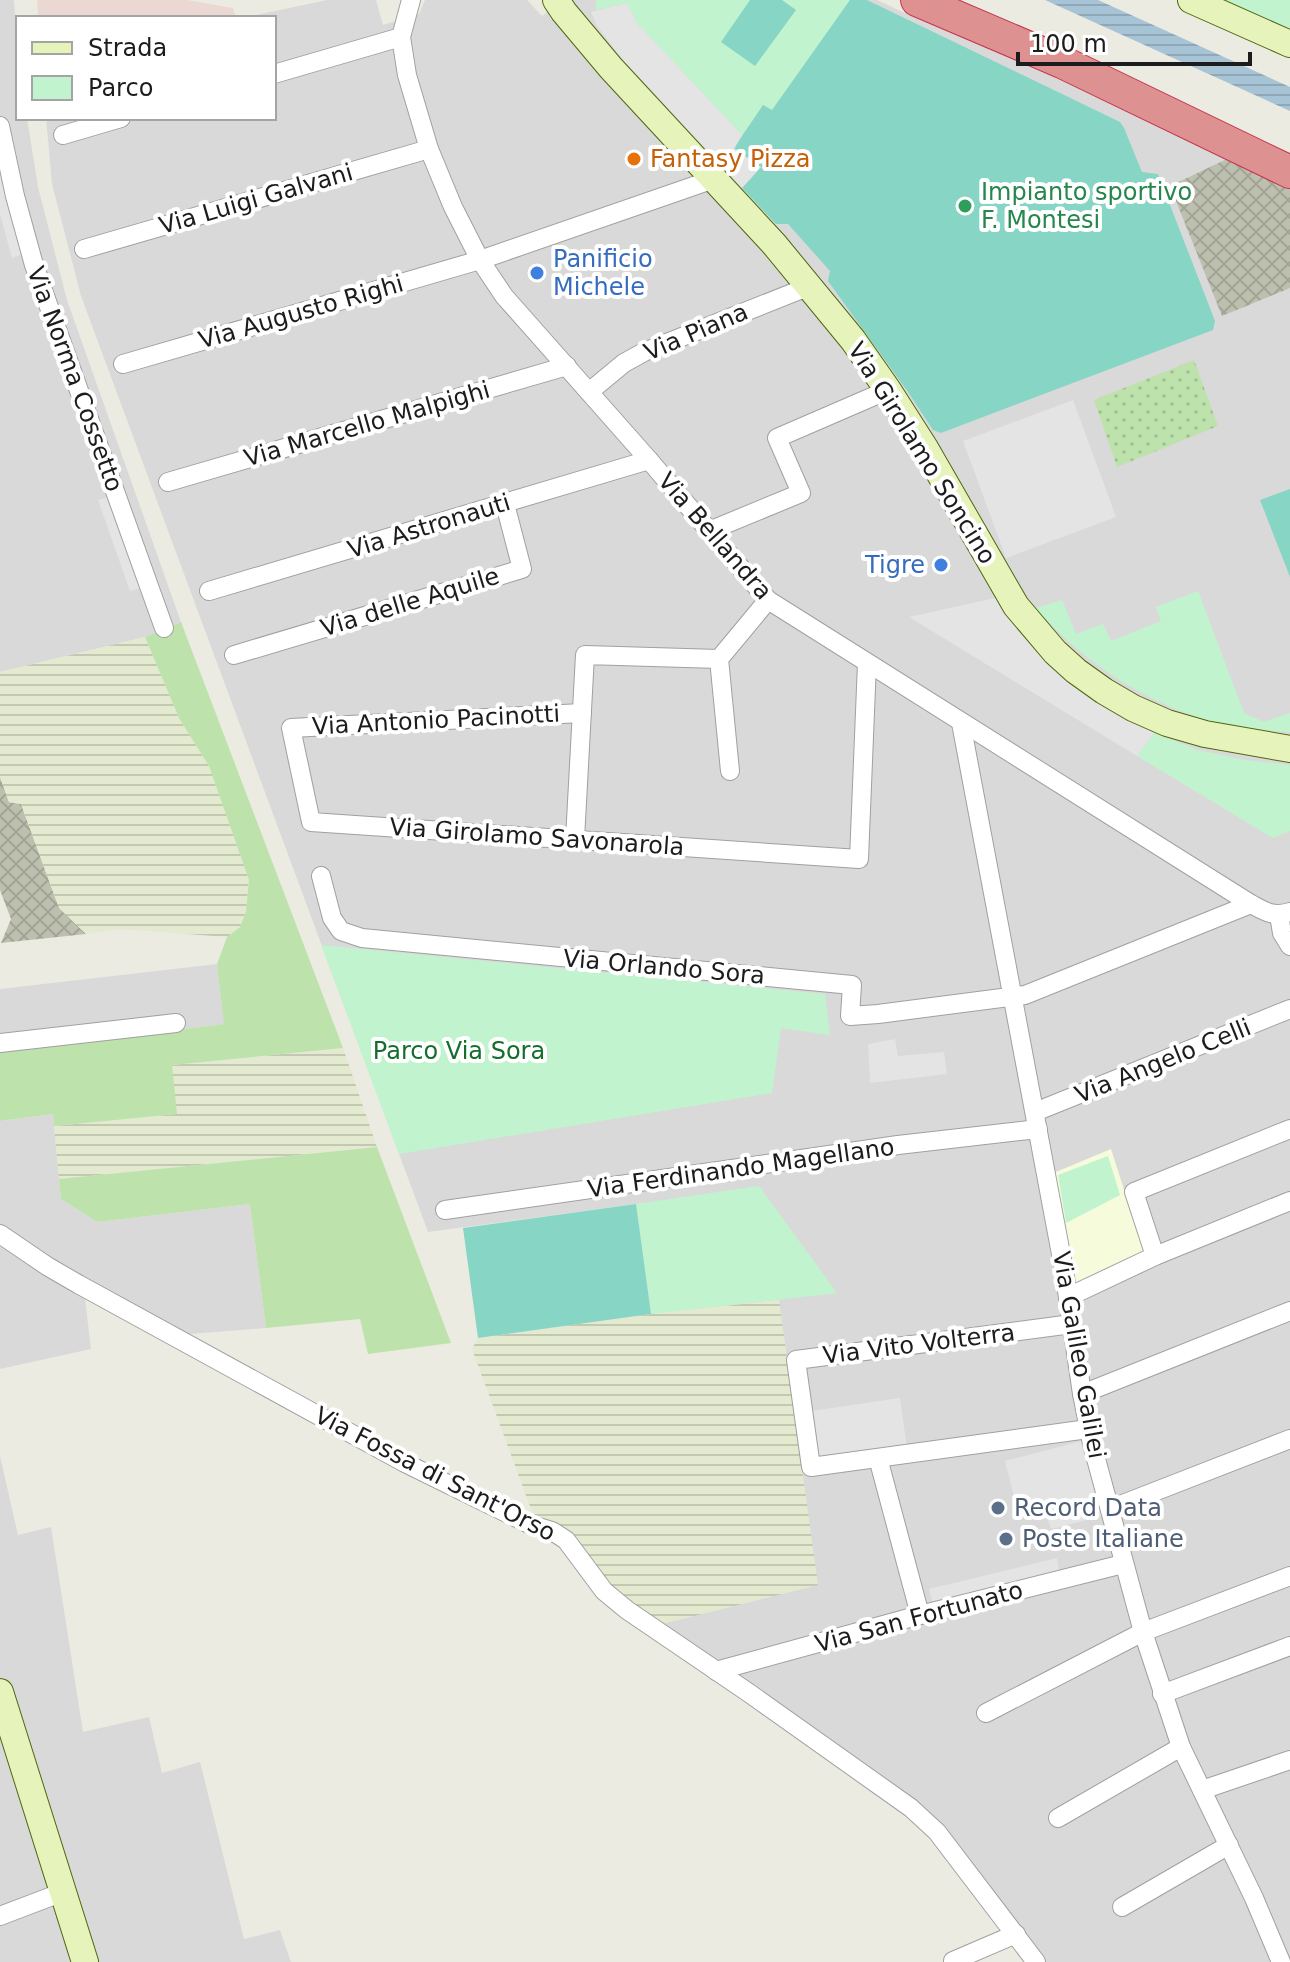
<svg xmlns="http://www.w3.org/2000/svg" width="1290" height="1962" font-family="'DejaVu Sans',sans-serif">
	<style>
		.residential { fill: #dad9d9 }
		.commercial { fill: #ecd8d3 }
		.education { fill: #f6fbdc }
		.construction { fill: url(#construction-cross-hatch) }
		.farmland { fill: url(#farmland-rules) }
		.grass { fill: #bde2ac }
		.park { fill: #c2f3cf }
		.garden { fill: url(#garden-dots) }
		.pitch { fill: #87d5c5 }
		.parking { fill: #e4e4e4 }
		.water { fill: url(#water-rules) }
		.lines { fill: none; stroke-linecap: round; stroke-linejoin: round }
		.street-casing { stroke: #a0a0a0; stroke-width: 20 }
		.secondary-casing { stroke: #4e670f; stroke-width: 28 }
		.highway-casing { stroke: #c6344c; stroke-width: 34 }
		.street { stroke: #fff; stroke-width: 18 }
		.secondary { stroke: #e6f3ba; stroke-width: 26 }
		.highway { stroke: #dd9191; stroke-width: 32 }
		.food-dot { fill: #e8710a; stroke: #fff; stroke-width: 3 }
		.leisure-dot { fill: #2e9e5b; stroke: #fff; stroke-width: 3 }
		.shop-dot { fill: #3f7fe0; stroke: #fff; stroke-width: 3 }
		.service-dot { fill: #5c6f8a; stroke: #fff; stroke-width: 3 }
		.labels { text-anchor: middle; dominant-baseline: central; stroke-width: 8; stroke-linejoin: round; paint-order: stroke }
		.food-label { font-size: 24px; fill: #c56008; stroke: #fff; text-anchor: start }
		.leisure-label { font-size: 24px; fill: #27864d; stroke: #fff; text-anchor: start }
		.street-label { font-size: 24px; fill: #1c1c1c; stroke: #fff }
		.shop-label { font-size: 24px; fill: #366cbe; stroke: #fff; text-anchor: start }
		.park-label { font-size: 24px; fill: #156e2d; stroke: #fff }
		.service-label { font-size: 24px; fill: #4e5e75; stroke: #fff; text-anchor: start }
	</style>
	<defs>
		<pattern id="construction-cross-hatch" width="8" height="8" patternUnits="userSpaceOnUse" patternTransform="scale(2)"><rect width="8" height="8" fill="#bdc0af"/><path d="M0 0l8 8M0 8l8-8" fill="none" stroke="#a2a496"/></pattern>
		<pattern id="farmland-rules" width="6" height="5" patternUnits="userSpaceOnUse" patternTransform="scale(2)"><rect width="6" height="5" fill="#e3eacf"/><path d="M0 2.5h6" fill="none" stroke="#c2c8b1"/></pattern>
		<pattern id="garden-dots" width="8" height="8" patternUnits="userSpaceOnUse" patternTransform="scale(2)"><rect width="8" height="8" fill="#bde2ac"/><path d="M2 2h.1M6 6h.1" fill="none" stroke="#a2c193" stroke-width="1.8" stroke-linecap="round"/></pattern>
		<pattern id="water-rules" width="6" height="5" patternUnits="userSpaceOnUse" patternTransform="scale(2)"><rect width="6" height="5" fill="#a7c3d6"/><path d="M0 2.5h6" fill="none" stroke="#8fa7b7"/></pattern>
	</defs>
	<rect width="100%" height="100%" fill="#ecebe2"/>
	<g class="residential">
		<polygon points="0,0 14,0 18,58 18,118 27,118 38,187 67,300 181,622 145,637 0,672"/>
		<polygon points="327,0 376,0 383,25 419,14 425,0 527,0 542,16 563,0 877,0 922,21 979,40 1290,187 1290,1962 1041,1962 933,1826 658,1625 779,1300 651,1314 636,1204 428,1232 81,296 52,184 46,118 274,118 274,18 242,18"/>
		<polygon points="217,964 225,1024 0,1052 0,989"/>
		<polygon points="53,1114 61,1199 97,1222 250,1204 266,1328 178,1335 83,1282 91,1349 0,1369 0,1121"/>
		<polygon points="0,1456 18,1535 51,1527 83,1732 149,1717 162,1773 200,1762 244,1939 280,1930 291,1962 0,1962"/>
	</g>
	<polygon class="commercial" points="37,0 187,0 233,8 236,18 38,18"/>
	<polygon class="education" points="1111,1149 1145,1255 1075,1287 1051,1174"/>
	<g class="construction">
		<polygon points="1229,158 1290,189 1290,288 1222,316 1170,186"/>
		<polygon points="0,777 9,802 21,804 59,908 86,934 1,943 11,919 0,890"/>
	</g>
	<g class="farmland">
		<polygon points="145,637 179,718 209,766 249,880 246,912 240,927 227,937 119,929 86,934 59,908 21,804 9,802 0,777 0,672"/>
		<polygon points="343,1048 377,1147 59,1179 54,1126 176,1114 172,1065"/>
		<polygon points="779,1300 818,1585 658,1625 631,1606 535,1520 472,1349 478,1338 651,1314"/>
	</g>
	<g class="grass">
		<polygon points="181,622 343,1048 172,1065 177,1114 54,1126 53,1114 0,1121 0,1052 224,1024 217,964 227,937 240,927 246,912 249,880 209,766 179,718 145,637"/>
		<polygon points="377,1147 451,1343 368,1354 360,1319 266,1328 250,1204 97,1222 61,1199 59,1179"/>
	</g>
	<g class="park">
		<polygon points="596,0 850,0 772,111 763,106 742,135 637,23 627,3 596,10"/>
		<polygon points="1224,0 1290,0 1290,29"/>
		<path d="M1198,591L1244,713L1264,722L1290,713V732C1266,730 1240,729 1216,723C1147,704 1082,662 1036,608L1062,600L1076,634L1103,624L1111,641L1161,621L1156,607Z"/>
		<polygon points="1154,733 1198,750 1245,760 1290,765 1290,831 1273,838 1137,756"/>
		<polygon points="321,945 825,994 830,1035 781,1028 772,1093 399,1154"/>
		<polygon points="1108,1156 1120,1195 1066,1223 1058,1175"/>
		<polygon points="759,1186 837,1293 651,1314 636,1204"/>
	</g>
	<polygon class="garden" points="1194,360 1218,426 1117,467 1094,400"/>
	<g class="pitch">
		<polygon points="750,0 782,0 796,10 755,66 721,42"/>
		<polygon points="850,0 867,0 1120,122 1124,128 1142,172 1158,174 1215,321 1213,330 941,433 933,430 908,392 828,281 830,271 788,224 776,224 742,188 761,167 734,148 763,105 772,110"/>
		<polygon points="1290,489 1290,577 1260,500"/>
		<polygon points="636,1204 651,1314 478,1338 463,1228"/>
	</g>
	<g class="parking">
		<polygon points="627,3 637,23 742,135 734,149 761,167 742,188 621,58 597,26 591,12"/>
		<polygon points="0,165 23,254 12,258 0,214"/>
		<polygon points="1073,400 1116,517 1006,558 963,441"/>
		<polygon points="110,496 141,588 130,591 98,500"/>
		<polygon points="995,598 1040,654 1102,703 1154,733 1137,756 909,617"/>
		<polygon points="895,1039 898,1056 944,1052 947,1074 870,1083 868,1044"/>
		<polygon points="900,1398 909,1463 807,1477 798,1413"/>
		<polygon points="1082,1441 1102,1516 1051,1529 1045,1509 1019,1516 1005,1461"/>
		<polygon points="1057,1558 1059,1571 933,1604 929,1589"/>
	</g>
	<polygon class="water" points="1045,0 1098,0 1290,87 1290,111"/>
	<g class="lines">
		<defs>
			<g id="street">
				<path d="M411,0L401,37L407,75L429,149L453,207L480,260L504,296L649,460L768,600L1251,904C1266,912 1273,917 1290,912"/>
				<polyline points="274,74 401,37"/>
				<polyline points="0,126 15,196 34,265 164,628"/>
				<polyline points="63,135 121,118"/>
				<polyline points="84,249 429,149"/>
				<polyline points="123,364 480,260 714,179"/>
				<polyline points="589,392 624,363 644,352 810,286"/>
				<polyline points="168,482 567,366"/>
				<polyline points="709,531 801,493 777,438 888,390"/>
				<polyline points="209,591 649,460"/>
				<polyline points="234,655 522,569 505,504"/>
				<polyline points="582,713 291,728 311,822 859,859 867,663"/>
				<polyline points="961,723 1064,1270 1082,1394 1092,1444 1143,1632 1181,1747 1254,1898 1281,1962"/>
				<polyline points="730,771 719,659 768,600"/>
				<polyline points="575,839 585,655 719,659"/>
				<polyline points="321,876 332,918 341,931 362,938 852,985 850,1016 878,1014 1025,995 1251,904"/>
				<polyline points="1279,915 1282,933 1290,946"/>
				<polyline points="0,1043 176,1023"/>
				<polyline points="1035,1112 1290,1009"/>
				<polyline points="445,1210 898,1145 1038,1129"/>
				<polyline points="0,1234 47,1266 78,1284 405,1463 529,1524 552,1531 566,1540 604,1591 627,1610 749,1693 911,1808 937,1832 1036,1962"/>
				<polyline points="1155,1256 1134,1192 1290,1129"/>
				<polyline points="1068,1297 1155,1256 1290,1201"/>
				<polyline points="1072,1324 796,1360 811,1467 1088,1429"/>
				<polyline points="1082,1394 1290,1311"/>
				<polyline points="878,1458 920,1615"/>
				<polyline points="1110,1509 1290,1439"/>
				<polyline points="716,1671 920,1615 1123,1564"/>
				<polyline points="1162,1694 1290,1646"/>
				<polyline points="986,1713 1143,1632 1290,1576"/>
				<polyline points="1202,1790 1290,1760"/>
				<polyline points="1058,1818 1181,1747"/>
				<polyline points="1122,1907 1229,1845"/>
				<polyline points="0,1916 63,1892"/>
				<polyline points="953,1962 953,1961 1016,1934"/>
			</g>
			<g id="secondary">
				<polyline points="556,0 564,12 611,68 774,244 853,340 888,390 925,448 1016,606 1055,652 1076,671 1104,691 1133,708 1167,723 1205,734 1290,749"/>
				<polyline points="1191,0 1290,44"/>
				<polyline points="0,1692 85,1962"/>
			</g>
			<polyline id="highway" points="917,0 1062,62 1290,172"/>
		</defs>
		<use href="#street" class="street-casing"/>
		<use href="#secondary" class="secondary-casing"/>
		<use href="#highway" class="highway-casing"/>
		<use href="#street" class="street"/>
		<use href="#secondary" class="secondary"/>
		<use href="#highway" class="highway"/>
	</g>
	<circle class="food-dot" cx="634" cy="159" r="8"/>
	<circle class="leisure-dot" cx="965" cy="206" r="8"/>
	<g class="shop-dot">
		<circle cx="537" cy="273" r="8"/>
		<circle cx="941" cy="565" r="8"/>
	</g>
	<g class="service-dot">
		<circle cx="998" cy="1508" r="8"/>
		<circle cx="1006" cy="1539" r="8"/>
	</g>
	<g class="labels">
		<g class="food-label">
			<text x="650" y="159">Fantasy Pizza</text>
		</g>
		<g class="leisure-label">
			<text x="981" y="192">Impianto sportivo<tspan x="981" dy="28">F. Montesi</tspan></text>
		</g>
		<g class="street-label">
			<text transform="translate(256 199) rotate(-16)">Via Luigi Galvani</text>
			<text transform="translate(301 312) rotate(-16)">Via Augusto Righi</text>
			<text transform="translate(696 332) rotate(-23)">Via Piana</text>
			<text transform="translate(75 379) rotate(70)">Via Norma Cossetto</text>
			<text transform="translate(367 424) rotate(-16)">Via Marcello Malpighi</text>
			<text transform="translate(922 453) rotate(58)">Via Girolamo Soncino</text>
			<text transform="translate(429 526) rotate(-17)">Via Astronauti</text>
			<text transform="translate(715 536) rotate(49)">Via Bellandra</text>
			<text transform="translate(410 602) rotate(-17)">Via delle Aquile</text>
			<text transform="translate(436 720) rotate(-3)">Via Antonio Pacinotti</text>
			<text transform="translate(537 837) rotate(4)">Via Girolamo Savonarola</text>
			<text transform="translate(664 967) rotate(5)">Via Orlando Sora</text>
			<text transform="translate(1163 1061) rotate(-22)">Via Angelo Celli</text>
			<text transform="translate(741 1168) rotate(-8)">Via Ferdinando Magellano</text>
			<text transform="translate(919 1344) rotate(-7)">Via Vito Volterra</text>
			<text transform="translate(1079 1355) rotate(80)">Via Galileo Galilei</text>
			<text transform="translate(435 1474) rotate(27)">Via Fossa di Sant'Orso</text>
			<text transform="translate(919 1617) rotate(-15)">Via San Fortunato</text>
		</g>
		<g class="shop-label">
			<text x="553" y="259">Panificio<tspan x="553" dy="28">Michele</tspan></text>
			<text x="925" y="565" text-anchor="end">Tigre</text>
		</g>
		<g class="park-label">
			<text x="459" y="1051">Parco Via Sora</text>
		</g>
		<g class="service-label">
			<text x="1014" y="1508">Record Data</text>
			<text x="1022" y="1539">Poste Italiane</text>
		</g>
	</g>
	<rect x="16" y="16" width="260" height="104" fill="#ffffff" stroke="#a4a4a4" stroke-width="2"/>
	<rect x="32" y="42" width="40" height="12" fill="#e6f3ba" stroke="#a4a4a4" stroke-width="2"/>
	<text x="88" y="56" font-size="24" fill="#1c1c1c">Strada</text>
	<rect x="32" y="76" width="40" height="24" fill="#c2f3cf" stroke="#a4a4a4" stroke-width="2"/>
	<text x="88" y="96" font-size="24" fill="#1c1c1c">Parco</text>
	<path d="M1018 52v12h232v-12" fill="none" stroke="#1c1c1c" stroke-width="4"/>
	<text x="1030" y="52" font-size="24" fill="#1c1c1c" stroke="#ffffff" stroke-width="6" paint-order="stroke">100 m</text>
</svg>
